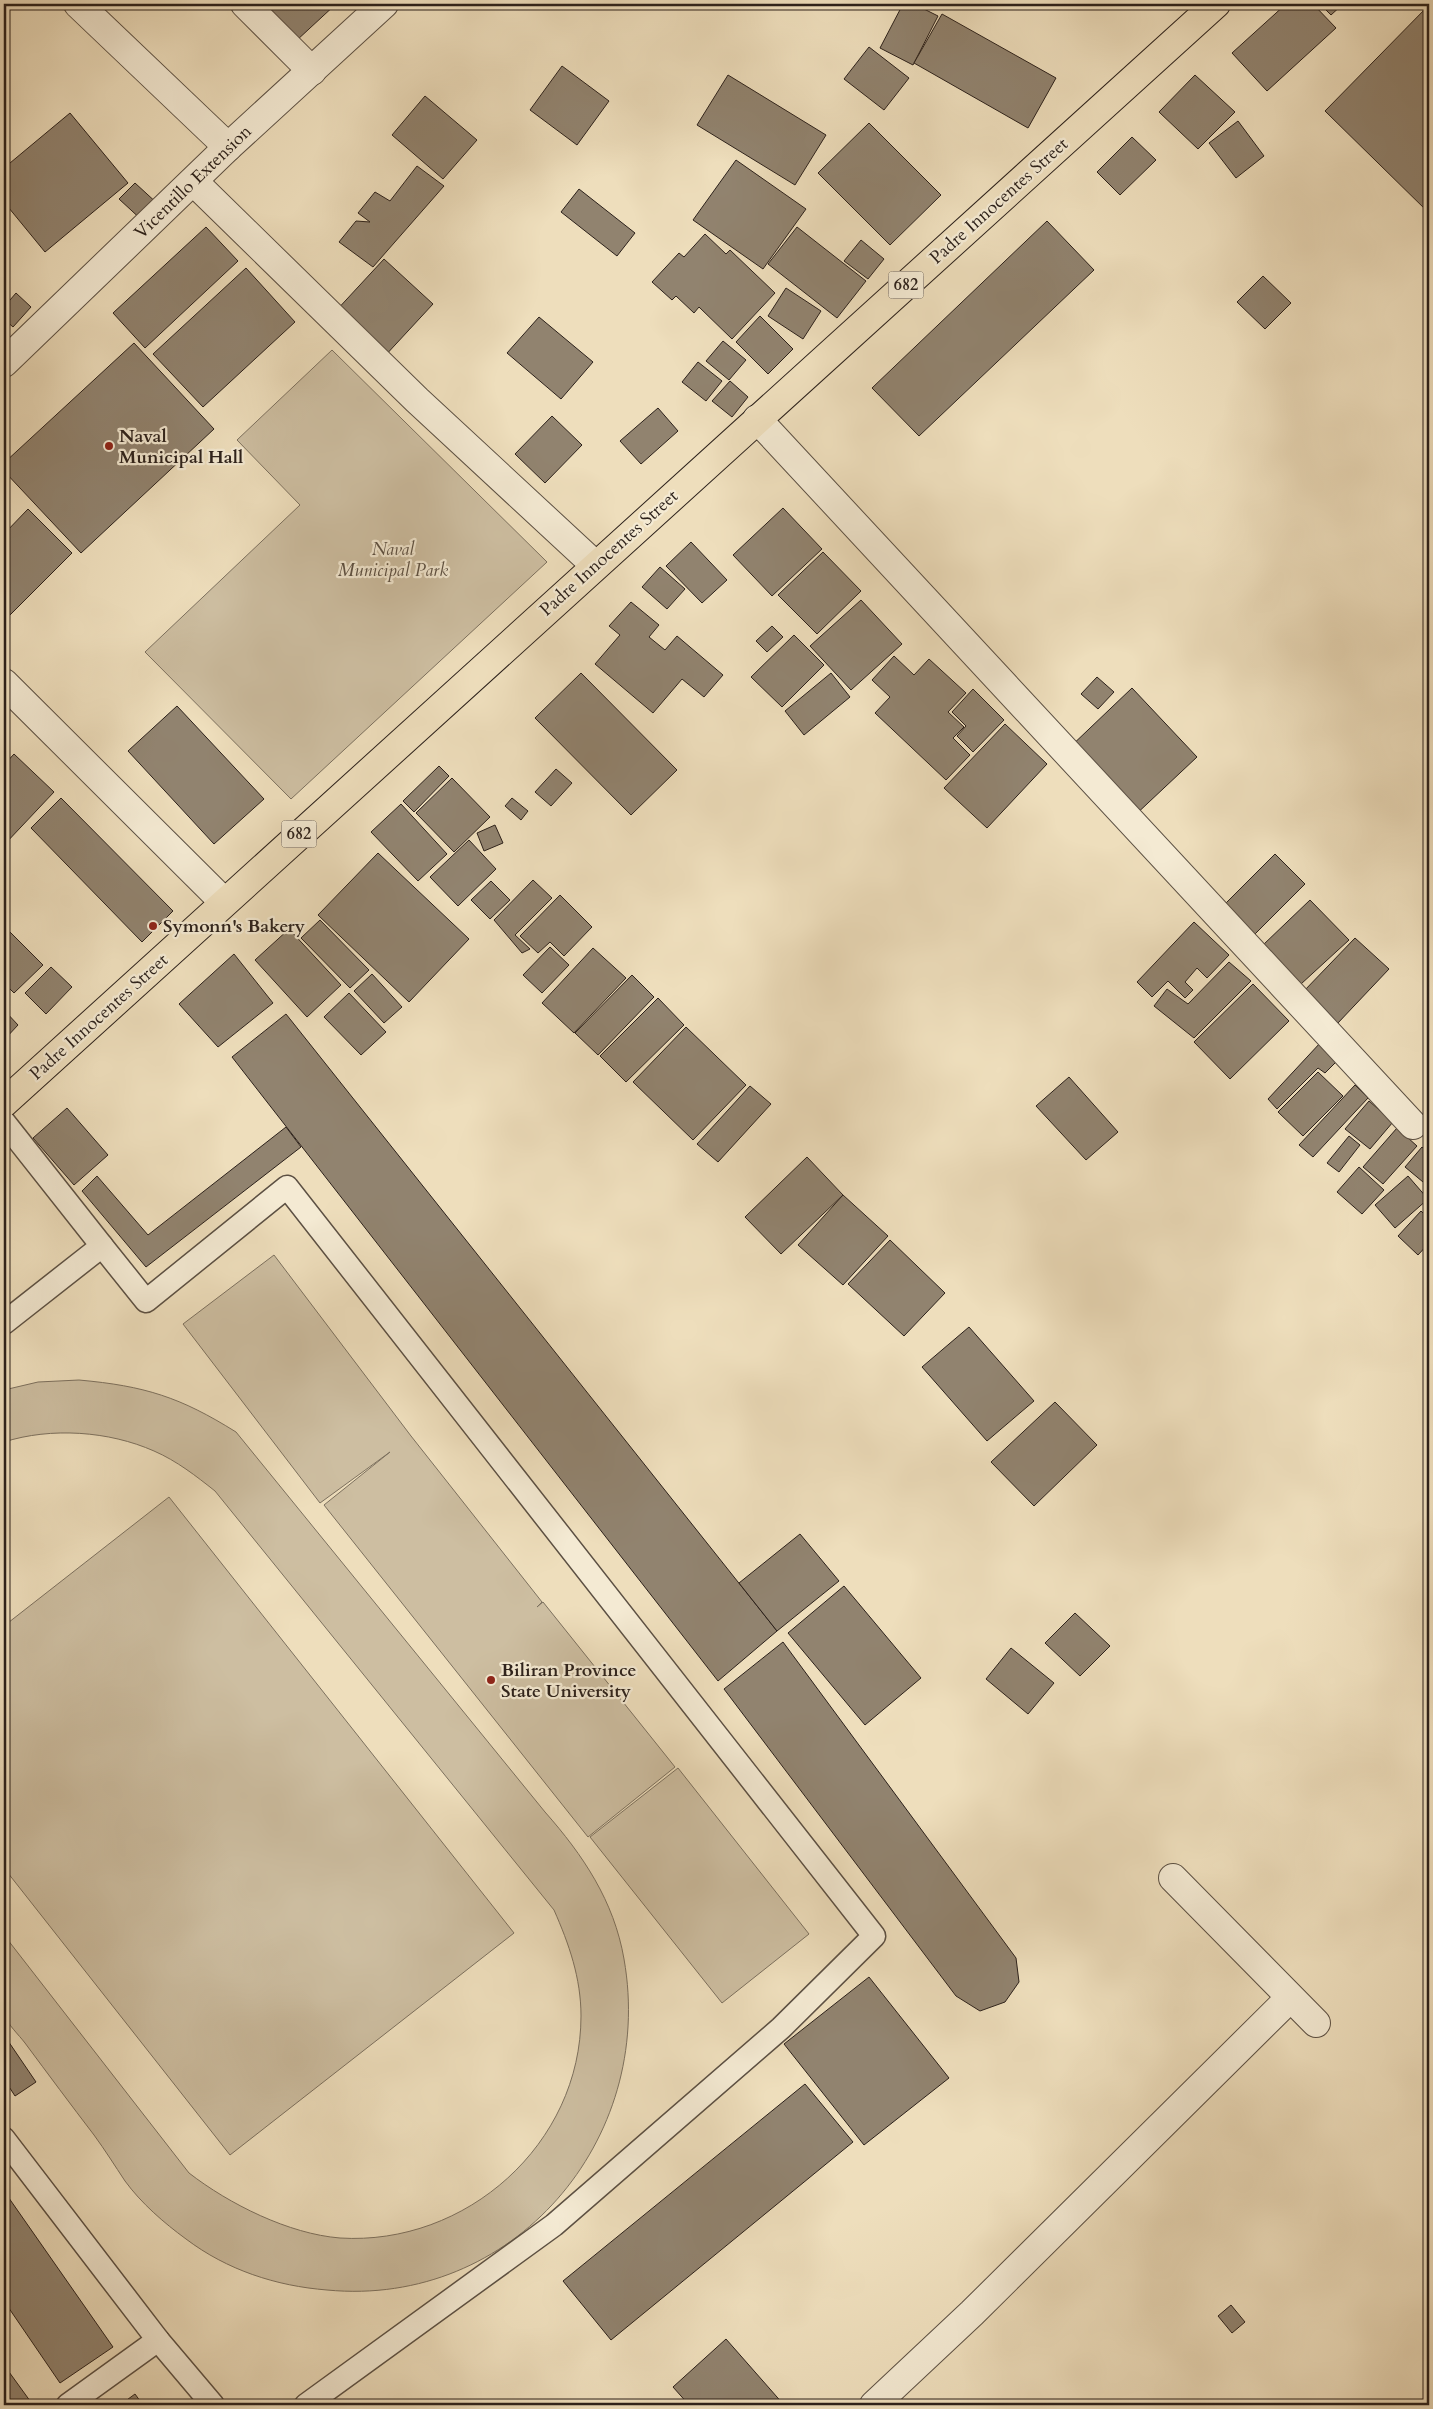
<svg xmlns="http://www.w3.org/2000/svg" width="1433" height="2409" font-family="Cardo,serif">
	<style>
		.green { fill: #cdbea1; stroke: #7c705e }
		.building { fill: #91836f; stroke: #2c211b }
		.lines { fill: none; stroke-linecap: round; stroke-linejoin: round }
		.service-casing { stroke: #5c5043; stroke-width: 25 }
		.minor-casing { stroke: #5c5043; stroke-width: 30 }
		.primary-casing { stroke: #2c211b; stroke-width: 30 }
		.service { stroke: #f4ead3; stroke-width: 22 }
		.minor { stroke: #f4ead3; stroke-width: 28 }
		.primary { stroke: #eedebc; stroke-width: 28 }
		.poi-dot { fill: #8f2418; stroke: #f4ead3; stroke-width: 2 }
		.labels { text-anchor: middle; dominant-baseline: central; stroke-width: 4.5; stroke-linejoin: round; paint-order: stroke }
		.shield { fill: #f4ead3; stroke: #685d52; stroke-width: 1 }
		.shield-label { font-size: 16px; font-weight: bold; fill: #2c211b }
		.street-label { font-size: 18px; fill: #2c211b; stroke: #f4ead3 }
		.poi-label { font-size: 18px; font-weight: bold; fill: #2c211b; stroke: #f4ead3; text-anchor: start }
		.park-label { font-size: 18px; font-style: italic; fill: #5c5043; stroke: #f4ead3 }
	</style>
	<rect width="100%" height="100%" fill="#eedebc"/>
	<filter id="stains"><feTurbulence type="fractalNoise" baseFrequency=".004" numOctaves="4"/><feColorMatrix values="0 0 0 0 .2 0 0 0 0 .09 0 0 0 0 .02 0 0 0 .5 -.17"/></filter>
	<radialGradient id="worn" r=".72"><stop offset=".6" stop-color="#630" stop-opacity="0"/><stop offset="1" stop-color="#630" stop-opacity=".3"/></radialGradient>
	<g class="green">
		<polygon points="332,350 547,562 291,799 145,652 300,505 237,440"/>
		<polygon points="274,1255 411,1436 542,1602 537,1607 543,1602 675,1767 588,1837 324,1505 390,1452 320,1503 183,1324"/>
		<path d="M79,1380C145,1386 180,1397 236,1432L545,1812C583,1855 614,1901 624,1959C656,2140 513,2308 327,2290C276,2286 227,2270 186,2239C164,2223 141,2203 125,2181C115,2166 105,2150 94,2135C71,2105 48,2074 25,2043C19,2035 7,2024 4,2014C2,2009 4,2001 4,1996C4,1976 4,1955 4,1935L189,2173C229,2204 289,2234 340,2238C466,2246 581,2144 581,2016C581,1978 569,1944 554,1910L215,1491C196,1476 177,1461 154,1451C109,1431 51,1427 4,1442V1390L38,1382Z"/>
		<polygon points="169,1497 514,1933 230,2155 4,1868 4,1626"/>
		<polygon points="678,1768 809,1934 722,2003 590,1837"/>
	</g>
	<g class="building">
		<polygon points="262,4 336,4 296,41"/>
		<polygon points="903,4 914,4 938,16 913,65 880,48"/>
		<polygon points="1286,4 1313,4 1336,28 1267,91 1232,53"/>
		<polygon points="1320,4 1343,4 1331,15"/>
		<polygon points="1429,5 1429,213 1325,111"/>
		<polygon points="942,14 1056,78 1028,128 914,63"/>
		<polygon points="869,47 909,78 884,110 844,79"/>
		<polygon points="562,66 609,101 577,145 530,110"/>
		<polygon points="728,75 826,135 795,185 697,125"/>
		<polygon points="1195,75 1235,112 1198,149 1159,112"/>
		<polygon points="425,96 477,140 443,179 392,135"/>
		<polygon points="70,113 128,183 45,252 4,202 4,168"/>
		<polygon points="1238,121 1264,156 1236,178 1209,143"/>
		<polygon points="869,123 941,195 890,245 818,173"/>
		<polygon points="1132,137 1156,160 1120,195 1097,172"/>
		<polygon points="736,160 806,209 763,269 693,220"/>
		<polygon points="417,166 444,186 373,267 339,242 356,221 370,222 358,213 375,192 390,201"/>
		<polygon points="135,183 159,205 144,222 119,199"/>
		<polygon points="579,189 635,233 617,256 561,212"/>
		<polygon points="1047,221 1094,270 919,436 872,388"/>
		<polygon points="206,227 238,261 145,348 113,313"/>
		<polygon points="797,227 866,281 837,318 768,264"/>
		<polygon points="705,234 726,254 730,250 775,293 732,339 699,307 694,313 676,296 672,300 652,282 679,253 684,257"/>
		<polygon points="861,240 884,259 868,279 844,261"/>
		<polygon points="384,259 433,304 383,358 334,313"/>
		<polygon points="246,268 295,322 203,407 153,354"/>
		<polygon points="1263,276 1291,303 1265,329 1237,302"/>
		<polygon points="786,288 821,311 803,339 768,316"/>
		<polygon points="16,293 31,307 13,327 4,319 4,307"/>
		<polygon points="760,316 793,349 768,374 736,342"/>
		<polygon points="539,317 593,362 561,399 507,353"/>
		<polygon points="723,341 746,360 729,380 706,361"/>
		<polygon points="134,343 214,429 81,553 4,471 4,463"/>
		<polygon points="698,362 722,381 706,401 682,382"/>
		<polygon points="730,381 748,397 732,417 712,401"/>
		<polygon points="658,408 678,431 641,464 620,441"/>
		<polygon points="552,416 582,445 545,483 515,454"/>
		<polygon points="783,508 822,549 772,596 733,555"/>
		<polygon points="28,509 72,553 4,621 4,534"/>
		<polygon points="691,542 727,580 702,603 666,566"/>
		<polygon points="823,552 861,591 817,634 778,595"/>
		<polygon points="660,567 685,589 667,609 642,587"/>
		<polygon points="861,600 902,644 851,690 810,646"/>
		<polygon points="631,602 659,625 649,637 665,650 677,636 723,675 704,697 682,679 653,713 595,664 620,635 609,626"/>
		<polygon points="772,626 783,637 767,652 756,641"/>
		<polygon points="794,635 824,665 782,707 751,677"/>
		<polygon points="894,656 914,675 929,659 966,693 948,712 964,727 953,738 970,755 946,780 875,713 890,697 872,680"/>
		<polygon points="581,673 677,770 631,815 535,718"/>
		<polygon points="831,673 850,697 804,735 785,711"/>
		<polygon points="1097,677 1114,692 1098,709 1081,694"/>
		<polygon points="1132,688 1197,757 1132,818 1067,750"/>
		<polygon points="973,689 1004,720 973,752 957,736 966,726 952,712"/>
		<polygon points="177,706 264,799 214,844 128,751"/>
		<polygon points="1005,724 1047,764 987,828 944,788"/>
		<polygon points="14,754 54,792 4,845 4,765"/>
		<polygon points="439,766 449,776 414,812 403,801"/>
		<polygon points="556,769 572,783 551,806 535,792"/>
		<polygon points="452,778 490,817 454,852 416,813"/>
		<polygon points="61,798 173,911 142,942 31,828"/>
		<polygon points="512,798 528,811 521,820 505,806"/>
		<polygon points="401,804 447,854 418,881 371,832"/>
		<polygon points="495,825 503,843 484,851 477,833"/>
		<polygon points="469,840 496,869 458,906 430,877"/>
		<polygon points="378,853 469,939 409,1002 318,915"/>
		<polygon points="1275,854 1305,884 1255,934 1225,904"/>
		<polygon points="533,880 552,898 515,935 530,949 522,953 494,920"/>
		<polygon points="491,881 510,900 490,919 471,900"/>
		<polygon points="560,895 592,927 564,956 550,942 538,953 520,936"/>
		<polygon points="1310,900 1349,940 1301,984 1263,945"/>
		<polygon points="320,920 369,970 350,988 301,938"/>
		<polygon points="1194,922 1229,955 1207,978 1197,968 1185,982 1193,990 1185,998 1168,981 1152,997 1137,982"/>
		<polygon points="289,929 341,985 307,1017 255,960"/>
		<polygon points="9,931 43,965 14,993 4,983 4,936"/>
		<polygon points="1355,938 1389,969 1337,1024 1303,992"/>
		<polygon points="550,947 569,965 542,993 523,975"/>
		<polygon points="593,948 626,978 574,1033 542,1003"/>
		<polygon points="234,954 273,1003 218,1047 179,1004"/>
		<polygon points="1229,962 1251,981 1194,1038 1154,1006 1167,989 1188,1004"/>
		<polygon points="51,967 72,987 46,1014 25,993"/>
		<polygon points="372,974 402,1007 384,1023 354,991"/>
		<polygon points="632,975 654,997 598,1055 575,1033"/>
		<polygon points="1253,984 1289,1021 1230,1079 1194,1042"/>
		<polygon points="349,993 386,1032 361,1055 324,1017"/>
		<polygon points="658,998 684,1025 626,1082 600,1056"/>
		<polygon points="4,1010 18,1025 4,1040"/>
		<polygon points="286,1014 777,1631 718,1681 232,1057"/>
		<polygon points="686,1027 746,1085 693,1140 633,1082"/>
		<polygon points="1321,1042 1338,1060 1325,1073 1318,1068 1277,1109 1268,1099"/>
		<polygon points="1318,1072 1343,1096 1303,1136 1278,1112"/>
		<polygon points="1069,1077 1118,1132 1086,1160 1036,1106"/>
		<polygon points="1355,1085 1368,1098 1313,1157 1299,1145"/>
		<polygon points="750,1086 771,1104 718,1162 697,1144"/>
		<polygon points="1369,1101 1393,1122 1370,1149 1345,1129"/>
		<polygon points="67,1108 108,1155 74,1185 33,1138"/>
		<polygon points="286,1127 301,1147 146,1267 82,1191 97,1176 148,1235"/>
		<polygon points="1397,1128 1417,1146 1383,1184 1363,1167"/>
		<polygon points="1349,1136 1360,1145 1339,1172 1327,1163"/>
		<polygon points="1422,1147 1429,1153 1429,1187 1405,1167"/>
		<polygon points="807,1157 843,1195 781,1254 745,1217"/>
		<polygon points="1359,1167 1384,1190 1362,1214 1337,1192"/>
		<polygon points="1408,1176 1428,1199 1395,1228 1375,1205"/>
		<polygon points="843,1195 888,1236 843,1285 798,1245"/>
		<polygon points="1421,1211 1429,1219 1429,1243 1418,1255 1398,1236"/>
		<polygon points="890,1240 945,1293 904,1336 848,1284"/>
		<polygon points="969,1327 1034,1401 987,1441 922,1367"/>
		<polygon points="1055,1402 1097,1445 1034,1506 991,1462"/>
		<polygon points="800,1534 839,1581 777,1631 739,1583"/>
		<polygon points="844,1586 921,1678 865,1725 788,1633"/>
		<polygon points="1075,1613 1110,1646 1080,1676 1045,1643"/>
		<polygon points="783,1642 1016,1958 1019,1982 1005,2002 980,2011 956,1996 724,1689"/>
		<polygon points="1011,1648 1054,1683 1028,1714 986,1679"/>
		<polygon points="869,1977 949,2078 864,2145 784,2044"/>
		<polygon points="4,2035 36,2082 15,2096 4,2079"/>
		<polygon points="805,2084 853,2142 611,2340 563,2281"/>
		<polygon points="4,2191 113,2347 60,2383 4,2301"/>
		<polygon points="1231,2305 1245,2322 1232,2333 1218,2316"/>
		<polygon points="726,2339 784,2405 689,2405 673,2387"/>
		<polygon points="4,2365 33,2405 4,2405"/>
		<polygon points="135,2394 143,2405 120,2405"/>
	</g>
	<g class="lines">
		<defs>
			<g id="service">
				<polyline points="4,1122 102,1246 4,1323"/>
				<polyline points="102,1246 146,1301 287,1187 874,1936 781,2028 554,2225 306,2405"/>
				<polyline points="4,2139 158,2340 213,2405"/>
				<polyline points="68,2405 158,2340"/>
			</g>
			<g id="minor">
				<polyline points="78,4 228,147"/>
				<polyline points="245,4 312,71"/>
				<polyline points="194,182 417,400 595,565"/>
				<polyline points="4,363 228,147 384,4"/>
				<polyline points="757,419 1413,1125"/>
				<polyline points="4,683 224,902"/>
				<polyline points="1173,1878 1316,2023"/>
				<polyline points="874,2405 972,2313 1290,1998"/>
			</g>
			<polyline id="primary" points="4,1103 1216,4"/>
		</defs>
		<use href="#service" class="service-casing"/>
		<use href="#minor" class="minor-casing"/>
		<use href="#primary" class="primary-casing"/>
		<use href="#service" class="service"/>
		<use href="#minor" class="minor"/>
		<use href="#primary" class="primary"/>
	</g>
	<g class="poi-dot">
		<circle cx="109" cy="446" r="5"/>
		<circle cx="153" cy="926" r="5"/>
		<circle cx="491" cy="1680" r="5"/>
	</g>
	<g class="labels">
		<g class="shield">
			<rect x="888.5" y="271.5" width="35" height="27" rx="4"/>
			<rect x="281.5" y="820.5" width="35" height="27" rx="4"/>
		</g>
		<g class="shield-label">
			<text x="906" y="285">682</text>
			<text x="299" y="834">682</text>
		</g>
		<g class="street-label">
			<text transform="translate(193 182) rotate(-44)">Vicentillo Extension</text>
			<text transform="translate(999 201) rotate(-42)">Padre Innocentes Street</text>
			<text transform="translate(609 553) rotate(-42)">Padre Innocentes Street</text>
			<text transform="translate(99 1017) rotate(-42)">Padre Innocentes Street</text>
		</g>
		<g class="poi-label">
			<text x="119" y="436">Naval<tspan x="119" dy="21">Municipal Hall</tspan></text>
			<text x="163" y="926">Symonn's Bakery</text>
			<text x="501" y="1670">Biliran Province<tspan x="501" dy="21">State University</tspan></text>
		</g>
		<g class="park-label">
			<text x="393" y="549">Naval<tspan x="393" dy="21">Municipal Park</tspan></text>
		</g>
	</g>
	<rect width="1433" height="2409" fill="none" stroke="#eedebc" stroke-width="20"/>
	<rect x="5" y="5" width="1423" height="2399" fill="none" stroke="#2c211b" stroke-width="2.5"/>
	<rect x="10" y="10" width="1413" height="2389" fill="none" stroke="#2c211b"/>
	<rect width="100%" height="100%" filter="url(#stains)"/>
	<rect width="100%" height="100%" fill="url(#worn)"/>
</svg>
